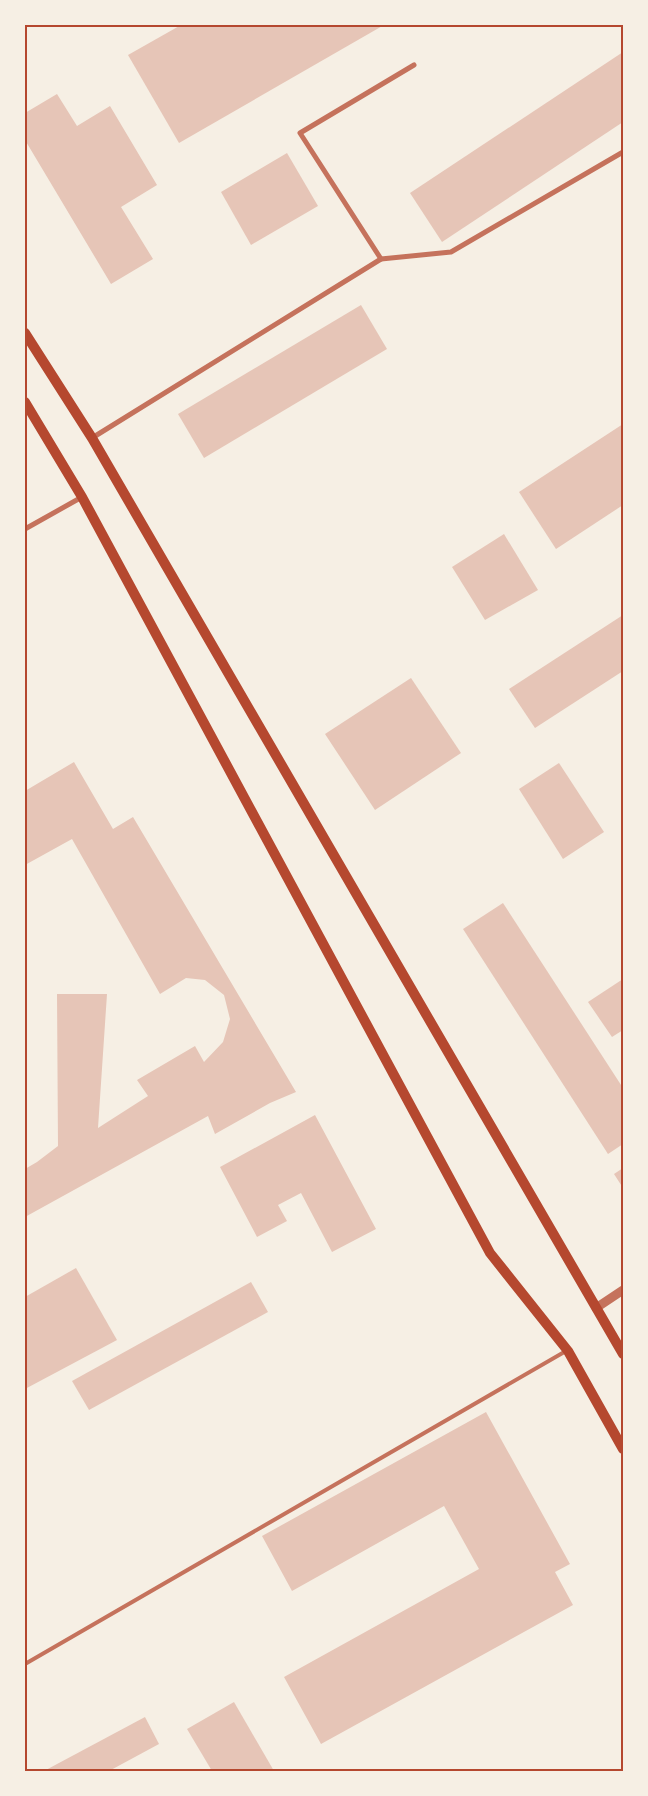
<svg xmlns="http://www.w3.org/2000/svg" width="648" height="1796" font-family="'Source Sans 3',sans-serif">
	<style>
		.building { fill: #e6c5b7 }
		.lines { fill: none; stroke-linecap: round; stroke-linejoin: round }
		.service { stroke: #c5725c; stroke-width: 4 }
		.minor { stroke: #c5725c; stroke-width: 5 }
		.tertiary { stroke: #c5725c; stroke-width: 9 }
		.secondary { stroke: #b5482f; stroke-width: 10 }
		.neatline { fill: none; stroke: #b5482f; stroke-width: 2 }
	</style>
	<rect width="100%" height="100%" fill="#f6efe4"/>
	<g class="building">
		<polygon points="181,25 384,25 179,143 128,55"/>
		<polygon points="623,52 623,122 442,242 410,193"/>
		<polygon points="57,94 77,126 110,106 157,185 121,207 153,259 111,284 25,140 25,113"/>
		<polygon points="287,153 318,206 251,245 221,192"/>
		<polygon points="361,305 387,349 204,458 178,414"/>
		<polygon points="623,424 623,505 556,549 519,492"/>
		<polygon points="504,534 538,590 485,620 452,567"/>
		<polygon points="623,615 623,671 535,728 509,689"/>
		<polygon points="411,678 461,753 375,810 325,734"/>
		<polygon points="74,762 113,829 133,817 296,1092 270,1103 215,1134 208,1116 25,1217 25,1169 37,1162 58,1146 57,994 107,994 98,1128 148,1096 137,1080 195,1046 204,1062 223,1042 230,1019 224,995 205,980 186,978 160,994 72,839 25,865 25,791"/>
		<polygon points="559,763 604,832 563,859 519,789"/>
		<polygon points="503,903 623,1088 623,1144 608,1154 463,929"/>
		<polygon points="623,979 623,1030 612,1037 588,1002"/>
		<polygon points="315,1115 376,1229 332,1252 301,1193 278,1205 287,1221 257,1237 220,1167"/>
		<polygon points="623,1168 623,1188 614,1174"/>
		<polygon points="76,1268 117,1340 25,1389 25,1297"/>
		<polygon points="251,1282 268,1312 89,1410 72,1381"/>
		<polygon points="486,1412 570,1564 555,1572 573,1605 321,1744 284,1677 479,1569 444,1506 292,1591 262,1536"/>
		<polygon points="234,1702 274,1771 212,1771 187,1729"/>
		<polygon points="145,1717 159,1744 109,1771 44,1771"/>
	</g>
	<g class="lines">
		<polyline class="service" points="25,1664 566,1351"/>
		<g class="minor">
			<polyline points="414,65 300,133 381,259 451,252 623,152"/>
			<polyline points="92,438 381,259"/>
			<polyline points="25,529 82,497"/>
		</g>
		<polyline class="tertiary" points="596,1308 623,1290"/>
		<g class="secondary">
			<polyline points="25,333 92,438 623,1354"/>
			<polyline points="25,402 82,497 490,1253 568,1351 623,1449"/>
		</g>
	</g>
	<rect width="648" height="1796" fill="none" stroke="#f6efe4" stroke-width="52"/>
	<rect x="26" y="26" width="596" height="1744" class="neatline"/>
</svg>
